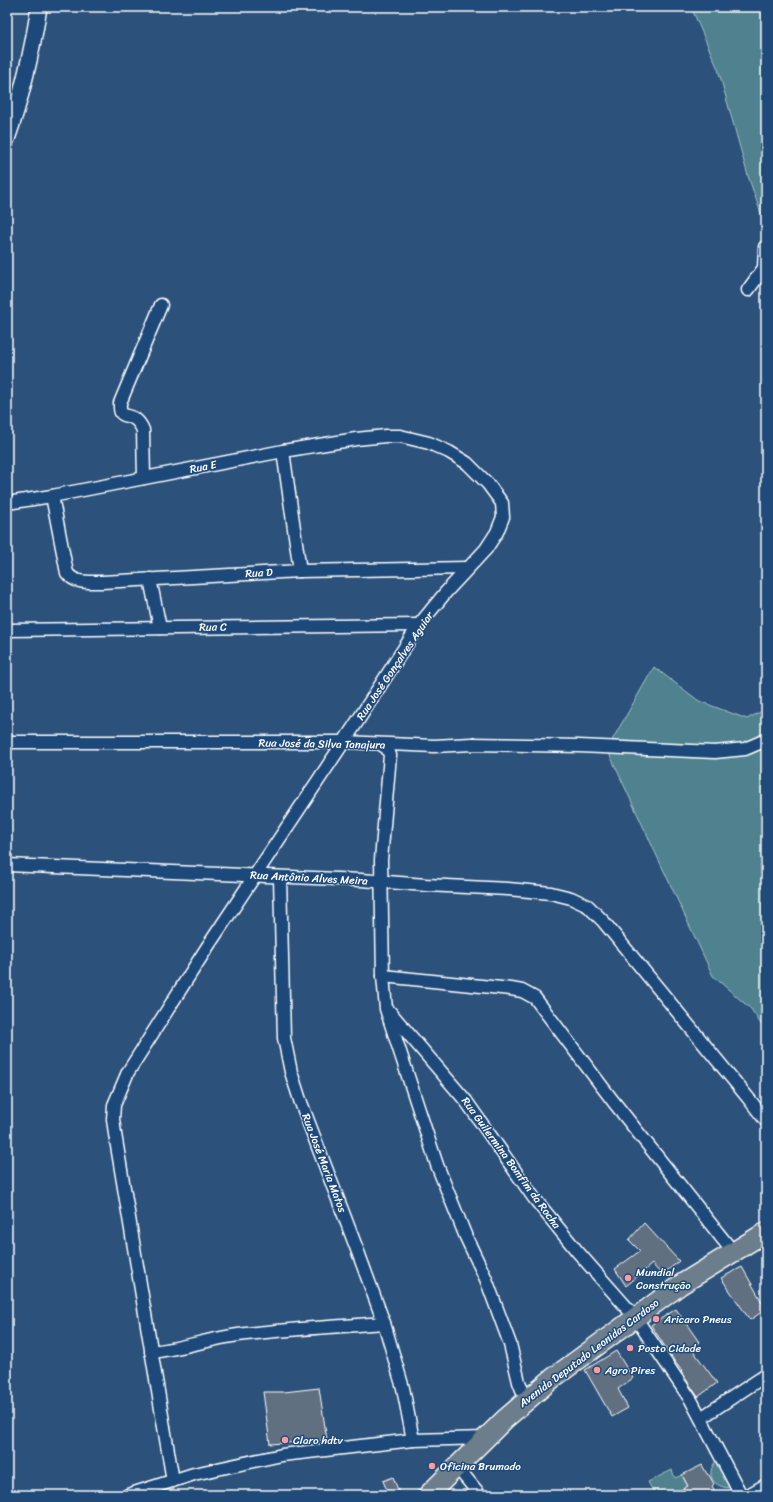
<svg xmlns="http://www.w3.org/2000/svg" width="773" height="1502" font-family="Sriracha,sans-serif">
	<style>
		.green { fill: #4f828e; stroke: #a7c0c6 }
		.building { fill: #617081; stroke: #fff }
		.lines { fill: none; stroke-linecap: round; stroke-linejoin: round }
		.minor-casing { stroke: #fff; stroke-width: 15 }
		.tertiary-casing { stroke: #fff; stroke-width: 18 }
		.primary-casing { stroke: #fff; stroke-width: 22 }
		.minor { stroke: #1f4a7a; stroke-width: 12 }
		.tertiary { stroke: #1f4a7a; stroke-width: 15 }
		.primary { stroke: #6c7d8c; stroke-width: 19 }
		.poi-dot { fill: #ff9aa2; stroke: #1f4a7a; stroke-width: 1.5 }
		.labels { text-anchor: middle; dominant-baseline: central; stroke-width: 3; stroke-linejoin: round; paint-order: stroke }
		.street-label { font-size: 11px; fill: #fff; stroke: #1f4a7a }
		.poi-label { font-size: 11px; fill: #fff; stroke: #1f4a7a; text-anchor: start }
	</style>
	<rect width="100%" height="100%" fill="#2c527b"/>
	<filter id="ink" filterUnits="userSpaceOnUse"><feTurbulence type="fractalNoise" baseFrequency=".025" numOctaves="2"/><feDisplacementMap in="SourceGraphic" scale="8" xChannelSelector="R" yChannelSelector="G"/><feConvolveMatrix kernelMatrix="1 2 1 2 8 2 1 2 1" color-interpolation-filters="sRGB"/></filter>
	<g filter="url(#ink)">
		<g class="green">
			<polygon points="691,7 766,7 766,228 748,176 718,69"/>
			<polygon points="654,667 699,701 747,719 766,709 766,1032 751,1009 713,976 607,749"/>
			<path d="M721,1456L737,1487C713,1492 701,1472 721,1456Z"/>
			<polygon points="672,1470 675,1478 682,1475 691,1493 687,1487 679,1491 681,1495 655,1495 648,1482"/>
		</g>
		<g class="building">
			<polygon points="644,1223 679,1261 662,1275 652,1264 626,1286 615,1269 640,1251 629,1240"/>
			<polygon points="742,1267 766,1309 750,1320 721,1278"/>
			<polygon points="676,1309 699,1342 691,1348 717,1383 698,1397 681,1372 682,1371 675,1362 651,1325"/>
			<polygon points="616,1351 633,1378 618,1389 628,1408 612,1417 585,1370"/>
			<polygon points="319,1388 327,1440 270,1444 263,1392 284,1392"/>
			<polygon points="702,1465 707,1474 709,1475 714,1484 712,1486 717,1495 672,1495 688,1486 682,1475"/>
			<polygon points="393,1477 400,1495 389,1495 383,1481"/>
		</g>
		<g class="lines">
			<defs>
				<g id="minor">
					<polyline points="748,290 764,268 765,247 766,247"/>
					<polyline points="283,451 300,571"/>
					<path d="M144,478L143,430C141,425 139,422 135,419C125,413 119,419 120,403L161,305"/>
					<path d="M52,496L67,573C75,584 89,582 102,582L300,571L468,568"/>
					<polyline points="7,503 52,496 283,451 356,439 386,436 400,436 429,443 449,452 467,463 488,484 502,503 503,517 497,532 486,549 446,592 419,625 355,725 206,949 128,1072 114,1105 113,1119 115,1134 173,1481"/>
					<polyline points="150,579 160,628"/>
					<polyline points="7,630 419,625"/>
					<polyline points="7,742 344,742 434,746 472,744 579,746 715,752 745,749 766,740"/>
					<polyline points="382,745 387,748 390,755 381,860 383,976 386,1009 437,1165 466,1237 486,1279 510,1344 519,1382 526,1400"/>
					<polyline points="7,865 361,880 426,885 508,889 551,893 571,898 588,906 603,921 749,1099 766,1121"/>
					<polyline points="280,877 284,1038 291,1072 300,1100 358,1252 384,1323 403,1388 413,1440"/>
					<polyline points="383,976 511,989 522,991 535,998 613,1101 733,1252"/>
					<polyline points="389,1011 466,1101 534,1198 577,1251 635,1317 691,1400 741,1495"/>
					<path d="M151,1352C181,1349 209,1339 238,1335C286,1329 335,1327 384,1323"/>
					<polyline points="701,1418 766,1375"/>
					<polyline points="457,1467 480,1495"/>
					<polyline points="128,1495 194,1474 282,1455 413,1440 486,1438"/>
					<polyline points="748,1495 766,1485"/>
				</g>
				<path id="tertiary" d="M7,139C22,96 32,52 39,7"/>
				<polyline id="primary" points="428,1495 505,1419 553,1378 680,1285 766,1232"/>
			</defs>
			<use href="#minor" class="minor-casing"/>
			<use href="#tertiary" class="tertiary-casing"/>
			<use href="#primary" class="primary-casing"/>
			<use href="#minor" class="minor"/>
			<use href="#tertiary" class="tertiary"/>
			<use href="#primary" class="primary"/>
		</g>
	</g>
	<g class="poi-dot">
		<circle cx="628" cy="1278" r="4"/>
		<circle cx="656" cy="1319" r="4"/>
		<circle cx="630" cy="1348" r="4"/>
		<circle cx="597" cy="1370" r="4"/>
		<circle cx="285" cy="1440" r="4"/>
		<circle cx="432" cy="1466" r="4"/>
	</g>
	<g class="labels">
		<g class="street-label">
			<text transform="translate(203 467) rotate(-11)">Rua E</text>
			<text transform="translate(259 573) rotate(-3)">Rua D</text>
			<text transform="translate(213 627) rotate(-1)">Rua C</text>
			<text transform="translate(395 666) rotate(-56)">Rua José Gonçalves Aguiar</text>
			<text transform="translate(322 744) rotate(1)">Rua José da Silva Tanajura</text>
			<text transform="translate(309 878) rotate(3)">Rua Antônio Alves Meira</text>
			<text transform="translate(324 1163) rotate(69)">Rua José Maria Matos</text>
			<text transform="translate(511 1163) rotate(54)">Rua Guilermina Bomfim da Rocha</text>
			<text transform="translate(589 1353) rotate(-37)">Avenida Deputado Leonidas Cardoso</text>
		</g>
		<g class="poi-label">
			<text x="636" y="1272">Mundial<tspan x="636" dy="13">Construção</tspan></text>
			<text x="664" y="1319">Aricaro Pneus</text>
			<text x="638" y="1348">Posto Cidade</text>
			<text x="605" y="1370">Agro Pires</text>
			<text x="293" y="1440">Claro hdtv</text>
			<text x="440" y="1466">Oficina Brumado</text>
		</g>
	</g>
	<rect width="773" height="1502" fill="none" stroke="#1f4a7a" stroke-width="24"/>
	<rect x="12" y="12" width="749" height="1478" fill="none" stroke="#fff" stroke-width="1.5" filter="url(#ink)"/>
</svg>
